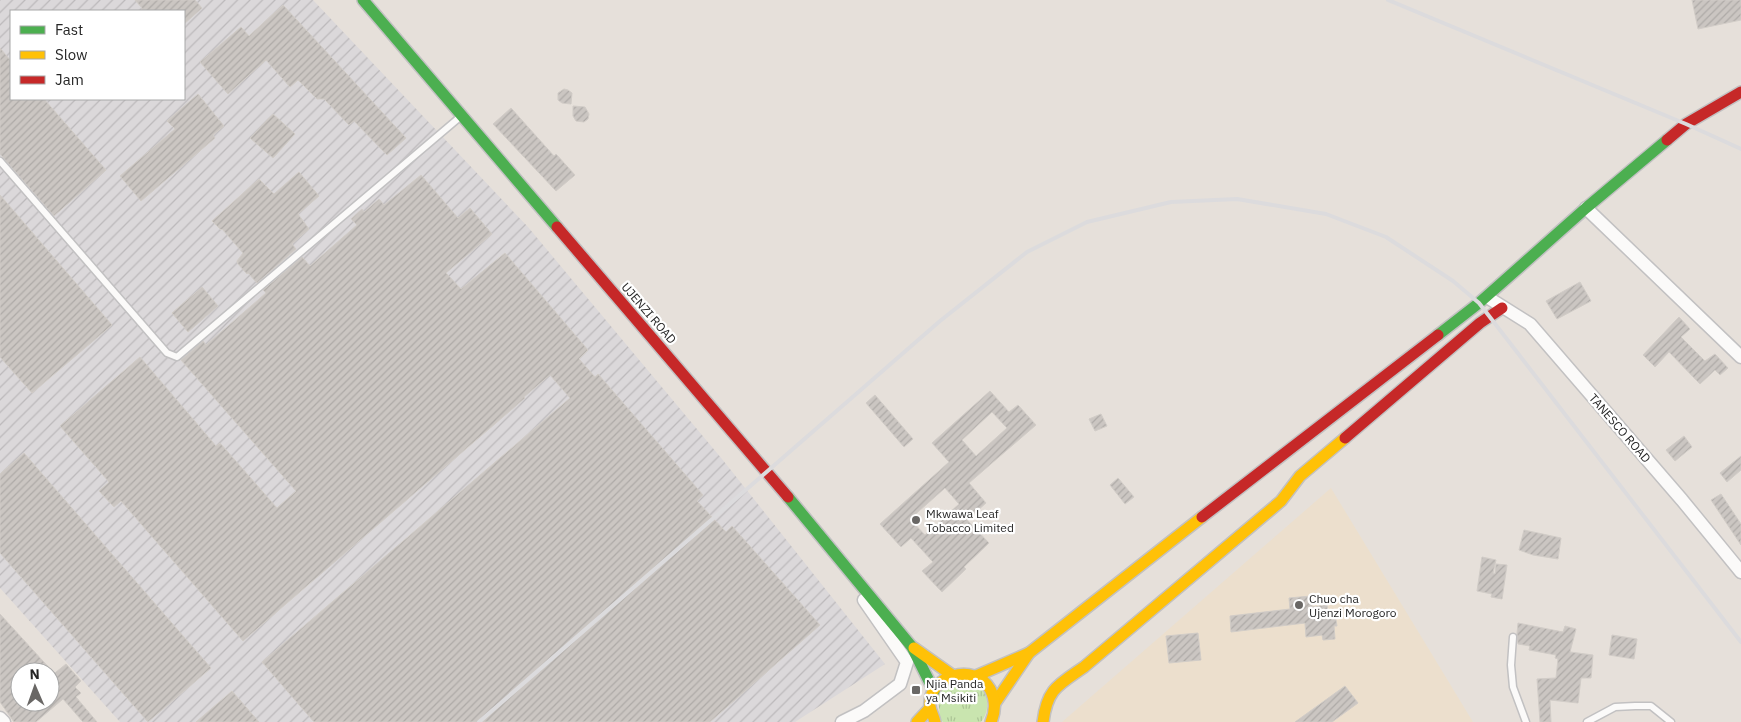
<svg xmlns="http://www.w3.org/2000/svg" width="1741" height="722" font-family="'IBM Plex Sans',sans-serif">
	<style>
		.industrial { fill: url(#industrial-furrows); fill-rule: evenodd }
		.education { fill: #ecdfcd }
		.grass { fill: url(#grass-tufts) }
		.building { fill: url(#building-hatch); stroke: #d1ccc7; fill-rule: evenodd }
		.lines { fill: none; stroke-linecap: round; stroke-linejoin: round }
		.lane-casing { stroke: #c2c1c2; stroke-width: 9 }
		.street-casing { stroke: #c2c1c2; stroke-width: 15 }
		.fast-casing { stroke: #c2c1c2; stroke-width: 14 }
		.slow-casing { stroke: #c2c1c2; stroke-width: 14 }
		.jam-casing { stroke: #c2c1c2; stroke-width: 14 }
		.lane { stroke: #fbfaf9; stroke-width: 6 }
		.street { stroke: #fbfaf9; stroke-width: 12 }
		.fast { stroke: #4caf50; stroke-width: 11 }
		.slow { stroke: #ffc107; stroke-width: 11 }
		.jam { stroke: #c62828; stroke-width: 11 }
		.rail { stroke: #dcdbdd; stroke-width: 4 }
		.poi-dot { fill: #696765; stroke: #fff; stroke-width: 2 }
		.labels { text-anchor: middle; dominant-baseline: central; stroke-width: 4.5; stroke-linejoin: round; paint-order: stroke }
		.street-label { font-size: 12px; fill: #262626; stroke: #fff }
		.poi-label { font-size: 12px; fill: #262626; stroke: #fff; text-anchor: start }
	</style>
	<defs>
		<pattern id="industrial-furrows" width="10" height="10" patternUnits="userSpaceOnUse" patternTransform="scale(1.25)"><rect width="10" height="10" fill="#dbd8da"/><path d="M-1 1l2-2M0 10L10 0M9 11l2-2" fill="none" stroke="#bcb9bb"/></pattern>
		<pattern id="grass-tufts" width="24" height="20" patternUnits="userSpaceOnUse" patternTransform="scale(1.25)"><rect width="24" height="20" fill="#c9e5af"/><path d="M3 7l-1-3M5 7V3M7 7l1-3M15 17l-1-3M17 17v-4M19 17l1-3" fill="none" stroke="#acc496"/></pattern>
		<pattern id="building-hatch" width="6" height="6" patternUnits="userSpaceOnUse" patternTransform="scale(1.25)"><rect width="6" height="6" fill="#cbc6c2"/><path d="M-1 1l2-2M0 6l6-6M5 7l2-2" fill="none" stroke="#aeaaa7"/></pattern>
	</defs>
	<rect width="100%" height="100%" fill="#e6e0da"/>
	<path class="industrial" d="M0,0H313L528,227L722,459L885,664L795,722H120L0,588ZM11,11H184V99H11Z"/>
	<polygon class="education" points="1331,488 1473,722 1062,722"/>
	<path class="grass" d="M965,679C969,682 977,684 980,687C990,697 989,713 981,722H943L940,719L938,695L942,687Z"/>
	<g class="building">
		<polygon points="135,0 195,0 202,8 184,24 184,11 142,11 142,8"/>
		<polygon points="1692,0 1741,0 1741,20 1698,29"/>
		<polygon points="283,5 406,138 387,155 354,121 349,125 328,103 324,99 317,99 298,80 290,87 266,60 228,94 200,62 241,27 249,36"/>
		<polygon points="0,48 11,61 11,99 44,99 106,170 54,216 0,154"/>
		<polygon points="564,89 568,90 572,93 571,104 562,103 558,100 558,93"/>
		<polygon points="198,94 224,126 213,135 215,138 141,201 120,176 175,129 167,121"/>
		<polygon points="573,106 585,107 589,114 588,119 584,122 576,121 573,116"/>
		<polygon points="511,108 554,156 556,154 575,175 556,191 493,124"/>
		<polygon points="273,114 295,134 273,158 250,138"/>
		<polygon points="299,172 319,196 298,214 309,229 292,244 296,249 257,283 248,273 247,274 238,264 237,261 243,253 222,229 221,230 212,221 259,179 274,194"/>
		<polygon points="421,175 458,218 470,208 492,234 446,273 461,289 505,253 588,350 579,359 595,377 598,374 703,495 697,501 726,532 732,526 820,625 710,722 314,722 262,662 570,398 550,375 524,397 525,398 243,641 121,501 114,507 99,491 109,482 60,426 140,357 216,446 220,443 277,508 296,491 181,360 203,341 206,345 266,293 263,290 302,257 310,266 357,225 351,219 362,209 364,212 379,199 384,205"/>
		<polygon points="0,195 112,325 32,393 0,357"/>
		<polygon points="1580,282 1591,301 1557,319 1546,301"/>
		<polygon points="202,287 218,306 188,332 172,313"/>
		<polygon points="1679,317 1690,329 1681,337 1705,361 1715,354 1728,368 1720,375 1715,370 1700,384 1669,352 1655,367 1643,355"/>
		<path d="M990,391L1009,412L1018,405L1036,425L969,483L986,503L967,520L989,543L964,567L966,569L942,592L922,571L933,562L911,538L901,547L880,524L949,462L932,443ZM992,412L1007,428L976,456L962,440ZM945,488L959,504L925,535L910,519Z"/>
		<polygon points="875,395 913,439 904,447 866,403"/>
		<polygon points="1101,414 1107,426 1095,431 1089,419"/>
		<polygon points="1684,436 1692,447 1675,461 1666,450"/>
		<polygon points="24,453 211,668 148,722 0,553 0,474"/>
		<polygon points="1741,456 1741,470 1727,482 1720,473"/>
		<polygon points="1118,478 1134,497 1125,504 1110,485"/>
		<polygon points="1721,494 1741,524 1741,545 1711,500"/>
		<polygon points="1524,530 1561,538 1558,559 1533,555 1519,550"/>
		<polygon points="1482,557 1496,560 1493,573 1495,574 1496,564 1507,565 1502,599 1491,597 1492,594 1477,591"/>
		<polygon points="1311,596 1312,607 1327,605 1328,615 1335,614 1337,626 1334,626 1335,639 1323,640 1322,635 1306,637 1305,623 1231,632 1230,616 1290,609 1289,598"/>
		<polygon points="0,614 53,672 20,672 20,702 50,702 50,677 66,664 81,681 75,687 81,693 76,697 97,722 83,722 63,699 36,722 14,722 0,702"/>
		<polygon points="1518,623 1563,632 1565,626 1576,629 1570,652 1593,655 1591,678 1581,678 1578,703 1550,700 1551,722 1540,722 1537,679 1556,678 1558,659 1555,658 1556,655 1529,650 1530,646 1518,644 1517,634"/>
		<polygon points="1198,633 1201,660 1169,663 1166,636"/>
		<polygon points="1612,635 1637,639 1634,659 1609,655"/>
		<polygon points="1345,686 1358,703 1332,722 1295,722"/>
		<polygon points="232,691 259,722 196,722"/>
	</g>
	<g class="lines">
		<defs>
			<g id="lane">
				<polyline points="0,161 167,353 177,357 460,117"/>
				<polyline points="1513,637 1511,665 1513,687 1526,722"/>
				<polyline points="1587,722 1615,707 1635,706 1651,706 1671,722"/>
			</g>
			<g id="street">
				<polyline points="1586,208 1741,357"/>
				<polyline points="1487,297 1530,324 1682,500 1741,572"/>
				<polyline points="0,718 4,722"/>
				<polyline points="842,722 864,711 900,684 907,662 864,600"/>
			</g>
			<g id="fast">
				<polyline points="363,0 557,227"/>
				<polyline points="1438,335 1479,303 1586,208 1667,140"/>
				<polyline points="788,497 912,647 934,691"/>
			</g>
			<g id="slow">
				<polyline points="914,648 952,675"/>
				<polyline points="976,676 1029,653 1202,517"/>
				<polyline points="995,703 1029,653"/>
				<polyline points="917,722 930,708"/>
				<path d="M935,722C934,717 931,712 930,707C927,675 975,662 990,689C996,700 996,710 991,722"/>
				<path d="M1043,722C1047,689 1058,685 1084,667L1281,501L1300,476L1345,438"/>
			</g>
			<g id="jam">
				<polyline points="1667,140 1686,124 1741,92"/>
				<polyline points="557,227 788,497"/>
				<polyline points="1345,438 1480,323 1502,308"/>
				<polyline points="1202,517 1438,335"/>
			</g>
		</defs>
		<use href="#lane" class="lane-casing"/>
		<use href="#street" class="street-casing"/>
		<use href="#fast" class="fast-casing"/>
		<use href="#slow" class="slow-casing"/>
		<use href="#jam" class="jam-casing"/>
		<use href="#lane" class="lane"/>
		<use href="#street" class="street"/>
		<use href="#fast" class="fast"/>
		<use href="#slow" class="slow"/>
		<use href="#jam" class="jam"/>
		<g class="rail">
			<polyline points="1388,0 1686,124 1741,149"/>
			<polyline points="479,722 940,321 1027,252 1087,222 1171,202 1237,199 1326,214 1386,237 1453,281 1479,303 1741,642"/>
		</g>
	</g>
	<g class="poi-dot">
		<circle cx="916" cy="520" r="5"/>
		<circle cx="1299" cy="605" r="5"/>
		<rect x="911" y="685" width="10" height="10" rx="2.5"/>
	</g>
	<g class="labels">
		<g class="street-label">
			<text transform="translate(649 313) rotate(49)">UJENZI ROAD</text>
			<text transform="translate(1620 428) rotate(49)">TANESCO ROAD</text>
		</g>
		<g class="poi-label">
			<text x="926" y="513">Mkwawa Leaf<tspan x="926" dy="14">Tobacco Limited</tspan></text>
			<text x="1309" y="598">Chuo cha<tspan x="1309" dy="14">Ujenzi Morogoro</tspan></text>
			<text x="926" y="683">Njia Panda<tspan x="926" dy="14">ya Msikiti</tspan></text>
		</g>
	</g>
	<rect x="10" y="10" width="175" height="90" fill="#ffffff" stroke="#a8a8a8"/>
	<rect x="20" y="26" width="25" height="8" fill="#4caf50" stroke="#a8a8a8"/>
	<text x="55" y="35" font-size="15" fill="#262626">Fast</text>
	<rect x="20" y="51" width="25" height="8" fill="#ffc107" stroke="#a8a8a8"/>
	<text x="55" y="60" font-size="15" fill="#262626">Slow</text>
	<rect x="20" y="76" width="25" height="8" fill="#c62828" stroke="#a8a8a8"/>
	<text x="55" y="85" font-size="15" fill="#262626">Jam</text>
	<g transform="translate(35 687) rotate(358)"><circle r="24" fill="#ffffff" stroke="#a8a8a8"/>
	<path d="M0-4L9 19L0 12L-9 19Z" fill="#696765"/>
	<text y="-8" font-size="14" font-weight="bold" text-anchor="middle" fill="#262626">N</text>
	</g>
</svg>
